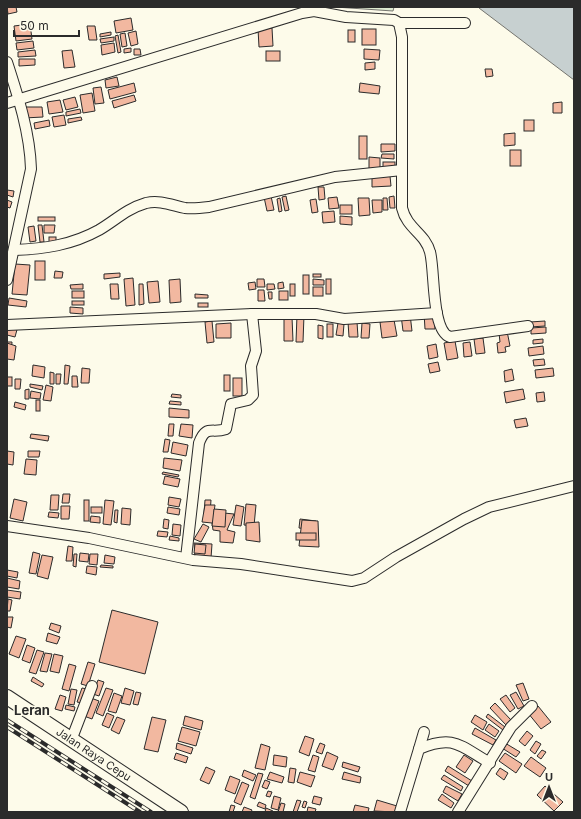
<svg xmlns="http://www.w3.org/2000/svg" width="581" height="819" font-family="Inter,sans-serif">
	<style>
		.green { fill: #deebd1; stroke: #74746e }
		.water { fill: #c7d0d0; stroke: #74746e }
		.building { fill: #f2b8a0; stroke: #2b2b2b }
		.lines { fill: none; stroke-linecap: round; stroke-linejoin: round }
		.minor-casing { stroke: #2b2b2b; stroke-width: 12 }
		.highway-casing { stroke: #2b2b2b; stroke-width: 16 }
		.minor { stroke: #fdfbea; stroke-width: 10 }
		.highway { stroke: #fdfbea; stroke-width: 14 }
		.rail-casing { stroke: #2b2b2b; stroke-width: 4 }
		.rail { stroke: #fdfbea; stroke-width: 2.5; stroke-dasharray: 8; stroke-linecap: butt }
		.labels { text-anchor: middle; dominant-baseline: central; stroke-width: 3; stroke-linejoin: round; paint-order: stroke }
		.street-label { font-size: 11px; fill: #2b2b2b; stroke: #fdfbea }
		.quarter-label { font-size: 13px; font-weight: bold; fill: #2b2b2b; stroke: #fdfbea }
	</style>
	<rect width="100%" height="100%" fill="#fdfbea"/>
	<polygon class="green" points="335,7 394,7 393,11"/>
	<polygon class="water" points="479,7 574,7 574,80 479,8"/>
	<g class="building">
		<polygon points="7,7 16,7 17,12 8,14"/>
		<polygon points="131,18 133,30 116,33 114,21"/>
		<polygon points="30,24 32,39 16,41 14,26"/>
		<polygon points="87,26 95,26 97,40 89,40"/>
		<polygon points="272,28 273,46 259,47 258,29"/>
		<rect x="362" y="29" width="14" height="16"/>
		<rect x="348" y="30" width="7" height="12"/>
		<polygon points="136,31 138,44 131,46 128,33"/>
		<polygon points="111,32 111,35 100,37 100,34"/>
		<polygon points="125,33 127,46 122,47 120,34"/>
		<polygon points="118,35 121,52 118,53 115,36"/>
		<polygon points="114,37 114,41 101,43 100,39"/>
		<polygon points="33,41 34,48 17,50 16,43"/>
		<polygon points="114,43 115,52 102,55 101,45"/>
		<polygon points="131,48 131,52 124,53 124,49"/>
		<polygon points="134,49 140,49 141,55 134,55"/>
		<polygon points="364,49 380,50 379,60 364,59"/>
		<polygon points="35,50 36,56 18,57 18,52"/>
		<polygon points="72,50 75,67 64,68 62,51"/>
		<rect x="266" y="51" width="14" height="10"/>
		<polygon points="19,59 35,59 35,65 19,66"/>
		<polygon points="375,62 375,69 365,70 365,63"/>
		<polygon points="485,69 492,69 493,76 486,77"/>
		<polygon points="117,77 119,86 106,88 105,80"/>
		<polygon points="134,83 136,92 110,99 108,90"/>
		<polygon points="360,83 380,86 379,94 359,92"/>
		<polygon points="101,87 104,103 95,104 93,88"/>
		<polygon points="92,93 95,111 83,113 80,95"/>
		<polygon points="134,95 136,101 114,108 112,101"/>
		<polygon points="75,97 78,107 66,110 63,100"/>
		<polygon points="60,100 63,112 49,114 47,102"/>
		<polygon points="562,102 562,113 553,113 553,103"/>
		<polygon points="23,107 42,107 43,117 24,118"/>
		<polygon points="80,109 81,113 66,116 66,112"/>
		<polygon points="64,115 66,125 54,127 52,117"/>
		<polygon points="81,117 82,120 68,123 68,119"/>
		<polygon points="49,120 50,126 35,129 34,123"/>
		<rect x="524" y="120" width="10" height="11"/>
		<polygon points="515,133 515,145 504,146 504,134"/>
		<rect x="359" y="136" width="8" height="23"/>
		<polygon points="381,144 395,144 395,151 381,152"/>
		<rect x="510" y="150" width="11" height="16"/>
		<polygon points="382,154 394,154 394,159 381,158"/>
		<polygon points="369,157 380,158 380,169 369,169"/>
		<rect x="383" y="162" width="12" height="5"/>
		<polygon points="390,176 391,186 372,187 372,177"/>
		<polygon points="318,187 324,187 325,199 319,200"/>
		<polygon points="7,190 14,191 13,197 7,195"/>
		<polygon points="271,196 274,210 267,211 264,197"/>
		<polygon points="286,196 289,210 285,211 282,197"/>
		<polygon points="394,196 395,208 390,208 389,197"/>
		<polygon points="337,197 339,208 329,209 328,198"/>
		<polygon points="280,198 282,211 279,212 277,199"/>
		<polygon points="358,198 369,198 370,215 359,216"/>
		<polygon points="383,198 387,198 388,210 383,210"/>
		<polygon points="316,199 318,212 312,213 310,200"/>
		<polygon points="7,200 12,202 10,208 7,207"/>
		<polygon points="372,200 382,200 382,212 373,213"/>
		<rect x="340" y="205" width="12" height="9"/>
		<polygon points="334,211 335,222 323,223 322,212"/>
		<polygon points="340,216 352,217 352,225 340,224"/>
		<rect x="38" y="217" width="17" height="4"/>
		<polygon points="38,225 42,225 44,242 40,242"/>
		<polygon points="44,225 55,225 54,233 44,233"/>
		<polygon points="34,226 36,241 30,242 28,227"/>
		<rect x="49" y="237" width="7" height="7"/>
		<rect x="35" y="261" width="10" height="19"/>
		<polygon points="15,264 30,265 27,295 12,294"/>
		<polygon points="55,271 63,272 62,278 54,278"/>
		<polygon points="120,273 120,277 104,279 104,274"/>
		<rect x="313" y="274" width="8" height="3"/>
		<rect x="303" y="275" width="6" height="19"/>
		<polygon points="133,278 135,305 126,306 124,279"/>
		<polygon points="180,279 181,302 170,303 169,280"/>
		<polygon points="257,279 264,279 265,287 257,287"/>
		<polygon points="313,279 324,280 324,285 313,285"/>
		<rect x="326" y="279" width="5" height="15"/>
		<polygon points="158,281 160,302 149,303 147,282"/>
		<polygon points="255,282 256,289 249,290 248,283"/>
		<polygon points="283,282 284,288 278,289 278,283"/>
		<polygon points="83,284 83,289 71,289 70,285"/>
		<polygon points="110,284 118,284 119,299 111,299"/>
		<polygon points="139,284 143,284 144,304 139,305"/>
		<polygon points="267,284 274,284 275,289 267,290"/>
		<rect x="290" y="284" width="5" height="12"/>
		<rect x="313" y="287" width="10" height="9"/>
		<polygon points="258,290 264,290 265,301 258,301"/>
		<rect x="72" y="291" width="12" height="7"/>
		<rect x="279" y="291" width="9" height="9"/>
		<polygon points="268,292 272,292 272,299 269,299"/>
		<polygon points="195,294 208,295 208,298 195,298"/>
		<polygon points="9,298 27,301 26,307 8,305"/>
		<rect x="72" y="301" width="12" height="4"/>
		<rect x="198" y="303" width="10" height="4"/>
		<polygon points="70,307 83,308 83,314 70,313"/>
		<polygon points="434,312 435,329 425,329 424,313"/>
		<polygon points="410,314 412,331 403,331 401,315"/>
		<polygon points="297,315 304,315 303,342 296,342"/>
		<polygon points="284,317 292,317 293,341 284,341"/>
		<polygon points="394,320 397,336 382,338 380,322"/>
		<polygon points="212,321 214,342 207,343 205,322"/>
		<polygon points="545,321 545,326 530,327 530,322"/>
		<polygon points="348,322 357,322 358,337 349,337"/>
		<polygon points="7,323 18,326 15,337 7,335"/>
		<polygon points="231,323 231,338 216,338 216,324"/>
		<polygon points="338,323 344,324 343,336 336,335"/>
		<polygon points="362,323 370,324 369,338 361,338"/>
		<rect x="327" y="324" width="6" height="13"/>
		<polygon points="318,325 323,326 323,339 318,338"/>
		<polygon points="546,327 546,333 531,334 531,328"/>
		<polygon points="507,331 510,346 505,347 506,352 498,353 497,343 500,342 499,333"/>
		<polygon points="483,338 485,353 476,354 474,339"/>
		<polygon points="543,339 543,343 533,344 533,340"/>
		<polygon points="455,341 458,358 447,360 444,343"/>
		<polygon points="7,342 12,342 11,355 7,354"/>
		<polygon points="470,342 472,356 464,357 463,343"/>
		<polygon points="7,343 16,346 14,360 7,359"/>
		<polygon points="436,344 438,357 429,359 427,346"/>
		<polygon points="543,346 544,354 529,356 528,348"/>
		<polygon points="544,359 545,365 534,366 533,360"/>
		<polygon points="438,362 440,371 430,373 428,364"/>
		<polygon points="33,365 45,367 44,378 32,376"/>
		<polygon points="65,365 70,366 68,384 64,384"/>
		<polygon points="82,368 90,369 89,383 81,383"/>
		<polygon points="553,368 554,376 536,378 535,370"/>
		<polygon points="512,369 514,380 505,382 504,371"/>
		<polygon points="50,372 54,373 54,384 50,384"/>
		<polygon points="56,374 61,374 60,384 56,384"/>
		<rect x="224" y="375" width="6" height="16"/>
		<polygon points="72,376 77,376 78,387 72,387"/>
		<rect x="7" y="377" width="5" height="9"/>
		<rect x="233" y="378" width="9" height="18"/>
		<polygon points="15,379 21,379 20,389 15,389"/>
		<polygon points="30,384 43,386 42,390 30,387"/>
		<polygon points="46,385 53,387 51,401 43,400"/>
		<polygon points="29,389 29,399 25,399 25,390"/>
		<polygon points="523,389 525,399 506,403 504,392"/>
		<polygon points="31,391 41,393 40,399 30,398"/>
		<polygon points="544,392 545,401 537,402 536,393"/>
		<polygon points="172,394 181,395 181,398 171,397"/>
		<rect x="36" y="400" width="4" height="11"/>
		<polygon points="170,401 181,402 181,405 169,404"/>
		<polygon points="15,402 26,405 25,410 14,407"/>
		<polygon points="169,408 189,410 189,418 169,417"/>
		<polygon points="526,418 528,426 516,428 514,420"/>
		<polygon points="169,424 174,424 173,436 168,436"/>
		<polygon points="181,424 193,425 192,438 179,436"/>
		<polygon points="31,434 49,436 48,441 30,438"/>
		<polygon points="165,439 170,440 168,452 163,452"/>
		<polygon points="173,442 188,445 186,456 171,453"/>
		<polygon points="7,451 14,452 13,465 7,464"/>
		<polygon points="28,451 40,451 39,457 28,457"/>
		<polygon points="164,458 182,460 180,471 163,468"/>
		<polygon points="26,459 37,460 36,475 24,474"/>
		<polygon points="163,472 179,475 178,477 162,474"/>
		<polygon points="165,476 180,479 178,487 163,484"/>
		<polygon points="63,494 70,494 69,503 62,503"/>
		<polygon points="51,495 59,495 58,510 50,510"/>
		<polygon points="169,497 181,499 179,507 168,505"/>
		<polygon points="14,499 27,502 23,521 10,518"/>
		<rect x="84" y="500" width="5" height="21"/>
		<polygon points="105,500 114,501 111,525 103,524"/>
		<polygon points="205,500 211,500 210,514 204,513"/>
		<polygon points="246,504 256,505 254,526 244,525"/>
		<polygon points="205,505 215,505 214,512 234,514 227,530 235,532 233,543 220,542 220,531 213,530 212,523 202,522"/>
		<polygon points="236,505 244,507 241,526 233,525"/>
		<polygon points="61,506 70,506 69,519 61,519"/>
		<rect x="91" y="507" width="11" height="6"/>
		<polygon points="168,507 180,509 179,515 167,513"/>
		<polygon points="122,508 131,509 130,525 121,524"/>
		<polygon points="214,509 226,510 225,527 212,526"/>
		<polygon points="115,510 118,510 117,523 114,522"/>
		<polygon points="49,512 59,513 58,518 48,517"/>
		<polygon points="91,516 100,517 100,523 90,522"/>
		<polygon points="164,519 169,520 168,529 163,528"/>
		<polygon points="300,519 316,521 315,530 299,528"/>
		<polygon points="302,520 318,521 319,547 299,546"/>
		<polygon points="259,522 260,542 246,540 246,523"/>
		<polygon points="173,524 181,525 180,536 172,535"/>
		<polygon points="203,524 209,527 201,542 194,539"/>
		<polygon points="158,531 168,532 167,537 157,536"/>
		<rect x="296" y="533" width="20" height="7"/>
		<polygon points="170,536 179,538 179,541 169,540"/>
		<polygon points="194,543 212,544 211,558 195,557"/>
		<polygon points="195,544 206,545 205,554 194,553"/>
		<polygon points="68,546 73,547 72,561 66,561"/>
		<polygon points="33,552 40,554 36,574 29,573"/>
		<polygon points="80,553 89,554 88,562 79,561"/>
		<polygon points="74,554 77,554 76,567 73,566"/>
		<polygon points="90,554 98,554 97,565 89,564"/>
		<polygon points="42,555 53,557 48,579 37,576"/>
		<polygon points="105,555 115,557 114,564 104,563"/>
		<polygon points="101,565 113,566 113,568 100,567"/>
		<polygon points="87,566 97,567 96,575 86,573"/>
		<polygon points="7,570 18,572 17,578 7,576"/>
		<polygon points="7,578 20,581 19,589 7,587"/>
		<polygon points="7,590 21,592 20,599 7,597"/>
		<polygon points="8,599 12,600 10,611 7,611"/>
		<polygon points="112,610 158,622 145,674 99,662"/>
		<polygon points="7,617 13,617 11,628 7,627"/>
		<polygon points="51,623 61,626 59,633 49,629"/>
		<polygon points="48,633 60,637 57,644 46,641"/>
		<polygon points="16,636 26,639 19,658 9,654"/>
		<polygon points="27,645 35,648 30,663 22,660"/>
		<polygon points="37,650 44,652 36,674 29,672"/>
		<polygon points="45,653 52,654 47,672 40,671"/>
		<polygon points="54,654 63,656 59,673 50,671"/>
		<polygon points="88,662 95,664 88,686 81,684"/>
		<polygon points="69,664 76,666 69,691 62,689"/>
		<polygon points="33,677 44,684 42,687 31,681"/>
		<polygon points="98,680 104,682 99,696 93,694"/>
		<polygon points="523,683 529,699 523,701 516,685"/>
		<polygon points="82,688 87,689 82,703 77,702"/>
		<polygon points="106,688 113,690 103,716 96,713"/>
		<polygon points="125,688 134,691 130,705 121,703"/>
		<polygon points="71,689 77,690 74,705 68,704"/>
		<polygon points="136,692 141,693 138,705 133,704"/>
		<polygon points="516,692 524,706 518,709 510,695"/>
		<polygon points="114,693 122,696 116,713 108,711"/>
		<polygon points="60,695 66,697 62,711 55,709"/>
		<polygon points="506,695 515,708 510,712 500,699"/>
		<polygon points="91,698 99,701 92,719 84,716"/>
		<polygon points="495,703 511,720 506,725 490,708"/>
		<polygon points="66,705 75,707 74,711 65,709"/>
		<polygon points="538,706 551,722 541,729 528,713"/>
		<polygon points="107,713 114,716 109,728 102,725"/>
		<polygon points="488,714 505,727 503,730 486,717"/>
		<polygon points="475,715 487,722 483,730 471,722"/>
		<polygon points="185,716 203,721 201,730 183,725"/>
		<polygon points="117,717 125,720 119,734 111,730"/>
		<polygon points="152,717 166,720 158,752 144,749"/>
		<polygon points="489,724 499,731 495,737 485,730"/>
		<polygon points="182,727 200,732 196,746 178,741"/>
		<polygon points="475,728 496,740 493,745 472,734"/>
		<polygon points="527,731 533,736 525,746 519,741"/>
		<polygon points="305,736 314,739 309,756 299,752"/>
		<polygon points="536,741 541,744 535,754 530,750"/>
		<polygon points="177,743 193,748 191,754 176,749"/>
		<polygon points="320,743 325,745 322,754 316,752"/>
		<polygon points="505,743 520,752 516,757 502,748"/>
		<polygon points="261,744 270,747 265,770 255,768"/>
		<polygon points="542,750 546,752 541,759 537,756"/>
		<polygon points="327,752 338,757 333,770 322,766"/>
		<polygon points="176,753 188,757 186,763 174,759"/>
		<polygon points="505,753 522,764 516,773 499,761"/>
		<polygon points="274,755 287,757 286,767 273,765"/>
		<polygon points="313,755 319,757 315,772 308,770"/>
		<polygon points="464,755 473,761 465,773 456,767"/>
		<polygon points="531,757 546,768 540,777 524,766"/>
		<polygon points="343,762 360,767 358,772 342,767"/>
		<polygon points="448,766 472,781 469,786 445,771"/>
		<polygon points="206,767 215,771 209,784 200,780"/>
		<polygon points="290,768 296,769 294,783 288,782"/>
		<polygon points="500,768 508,773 504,780 496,774"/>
		<polygon points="244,770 256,775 253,781 242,776"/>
		<polygon points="270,772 284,777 282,783 267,779"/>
		<polygon points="300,772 315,776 311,787 297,782"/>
		<polygon points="344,772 361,777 360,783 342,779"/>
		<polygon points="258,773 263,774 255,799 250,797"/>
		<polygon points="444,775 463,787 461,791 441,779"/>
		<polygon points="230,776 240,780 235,794 225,790"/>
		<polygon points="265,780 270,782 267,789 262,787"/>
		<polygon points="242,782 249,785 241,805 234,802"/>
		<polygon points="446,786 462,794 458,801 443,792"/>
		<polygon points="545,786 563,802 554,811 537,795"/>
		<polygon points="268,791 272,792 270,797 266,796"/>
		<polygon points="442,794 454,803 451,808 438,800"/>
		<polygon points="274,796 281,798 278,810 271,808"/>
		<polygon points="314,796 322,798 320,805 312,803"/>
		<polygon points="297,800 301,801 297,812 293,812"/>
		<polygon points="377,800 397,806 395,812 374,811"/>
		<polygon points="304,801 307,802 305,808 302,807"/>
		<polygon points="259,802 266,805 265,809 257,806"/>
		<polygon points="281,803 285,804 283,812 278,812"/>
		<polygon points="231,805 235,806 233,812 229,812"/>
		<polygon points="355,805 369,808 368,812 353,812"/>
		<polygon points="244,807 252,810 251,812 242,812"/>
		<polygon points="308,807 316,809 315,812 307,812"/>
		<polygon points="266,808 273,811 273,812 265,812"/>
	</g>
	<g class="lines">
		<defs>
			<g id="minor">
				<polyline points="399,23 465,23"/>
				<path d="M7,62C18,96 30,133 31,169L7,280"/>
				<path d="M7,103L302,13L314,11L346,17L394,20L399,23L402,37V208C407,229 425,233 430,252C435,269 431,331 450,337L528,326"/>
				<path d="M14,250C44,249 72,245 99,230C116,220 126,209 146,203C160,200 171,205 185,208C193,209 201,208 209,207L335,177L402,170"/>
				<polyline points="7,325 252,314 316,314 344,319 437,313"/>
				<polyline points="7,526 89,538 193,560 241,564 352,581 364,578 396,557 464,519 489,507 574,486"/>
				<path d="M186,558L199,443C206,424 212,434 226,429L231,404L248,400L253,395L251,366L256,351L252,314"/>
				<polyline points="72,738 92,686"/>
				<polyline points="419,749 424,732"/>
				<path d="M400,812L419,749C454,734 460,746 490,763"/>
				<polyline points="458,812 511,727 532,706"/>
			</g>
			<g id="highway">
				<path id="s1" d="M7,697L181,812"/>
			</g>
		</defs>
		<use href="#minor" class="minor-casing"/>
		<use href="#highway" class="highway-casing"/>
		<use href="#minor" class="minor"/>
		<use href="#highway" class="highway"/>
		<defs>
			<g id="rail">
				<polyline points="7,720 151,812"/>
				<polyline points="7,727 140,812"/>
			</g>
		</defs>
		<use href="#rail" class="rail-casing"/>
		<use href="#rail" class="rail"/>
	</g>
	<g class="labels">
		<g class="street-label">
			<text stroke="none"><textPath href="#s1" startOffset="104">Jalan Raya Cepu</textPath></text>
		</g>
		<g class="quarter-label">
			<text x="32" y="710">Leran</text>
		</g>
	</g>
	<rect width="581" height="819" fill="none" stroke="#2b2b2b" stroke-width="16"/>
	<g transform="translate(549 787)" stroke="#fdfbea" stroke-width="3" paint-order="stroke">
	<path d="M0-3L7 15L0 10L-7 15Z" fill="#2b2b2b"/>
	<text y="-6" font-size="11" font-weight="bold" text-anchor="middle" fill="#2b2b2b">U</text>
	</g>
	<path d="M14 30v6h65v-6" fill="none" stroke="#2b2b2b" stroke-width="2"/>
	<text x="20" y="30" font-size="12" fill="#2b2b2b" stroke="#fdfbea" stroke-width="3" paint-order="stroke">50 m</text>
</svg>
